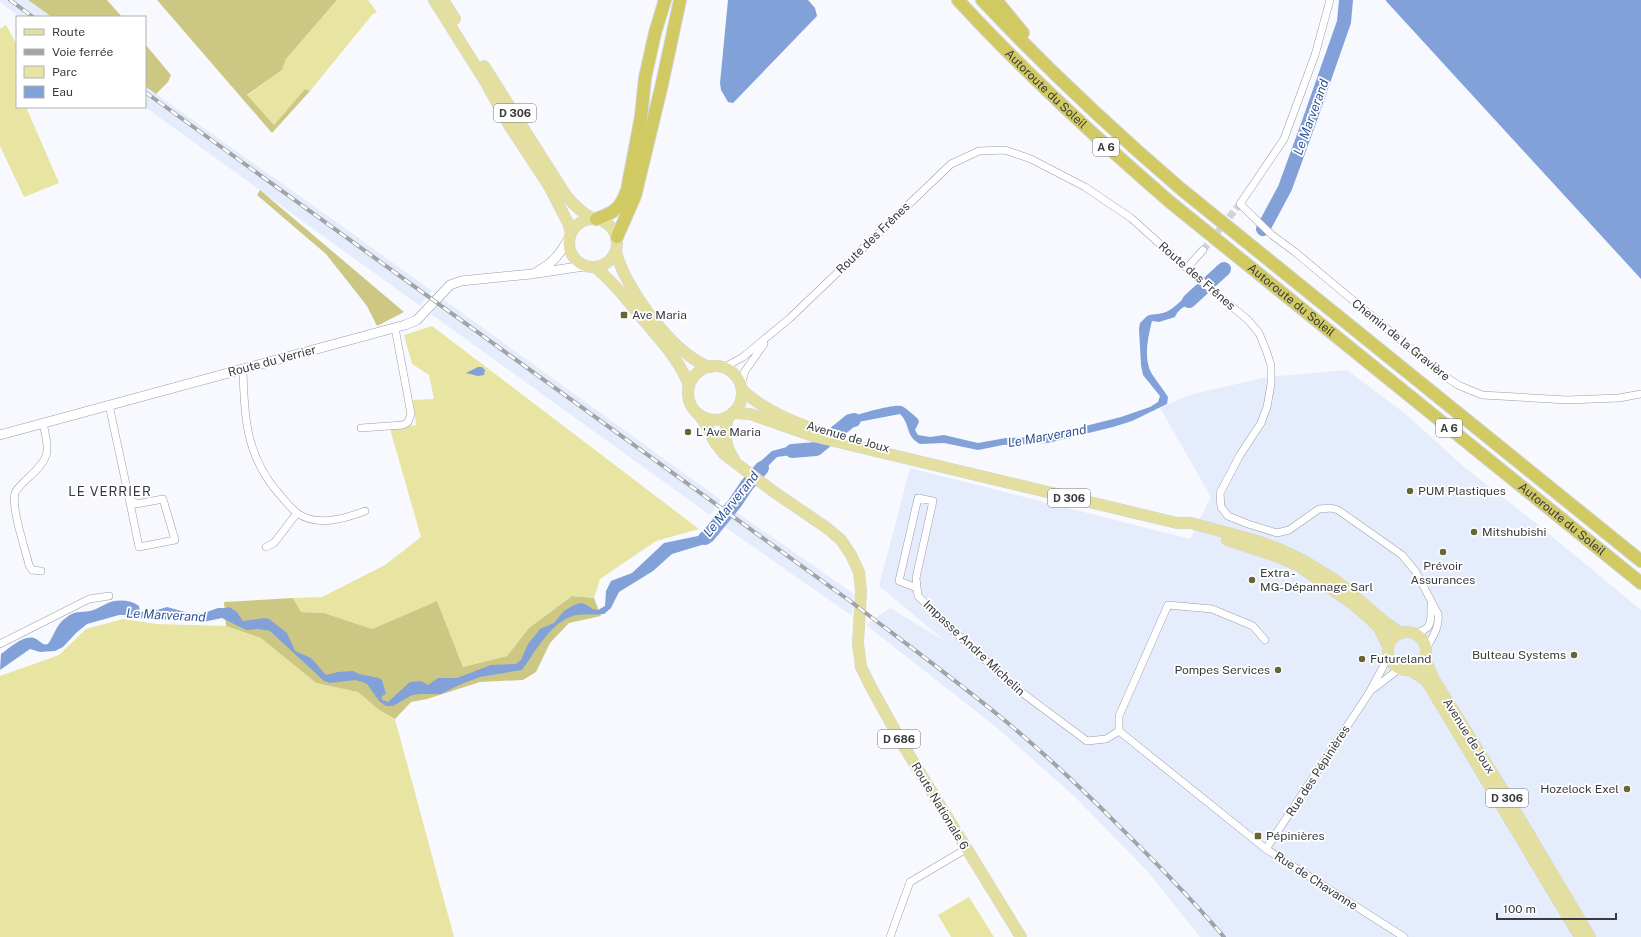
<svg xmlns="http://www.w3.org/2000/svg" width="1641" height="937" font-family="'Public Sans',sans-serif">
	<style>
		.built { fill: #e5edfc }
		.green { fill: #e8e4a2 }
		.forest { fill: #ccc783 }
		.water { fill: #82a1d9 }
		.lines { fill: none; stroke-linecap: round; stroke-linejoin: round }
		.river { stroke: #82a1d9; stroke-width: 14 }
		.street-tunnel { stroke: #d1d3d8; stroke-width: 7; stroke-dasharray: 7 3.5; stroke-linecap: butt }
		.street-casing { stroke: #989da8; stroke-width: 8 }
		.secondary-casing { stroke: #989da8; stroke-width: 10 }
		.primary-casing { stroke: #d3d4d5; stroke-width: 12 }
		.highway-casing { stroke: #d3d4d5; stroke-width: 14 }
		.street { stroke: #fff; stroke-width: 7 }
		.secondary { stroke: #fff; stroke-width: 9 }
		.primary { stroke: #e3dfa1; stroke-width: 11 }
		.highway { stroke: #d1c962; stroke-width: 12 }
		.rail-casing { stroke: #a1a3a7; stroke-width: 4 }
		.rail { stroke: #fff; stroke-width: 2.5; stroke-dasharray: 8; stroke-linecap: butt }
		.poi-dot { fill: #686531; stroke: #fff; stroke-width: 1.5 }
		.labels { text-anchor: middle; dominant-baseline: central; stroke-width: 3.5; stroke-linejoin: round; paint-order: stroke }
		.shield { fill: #fff; stroke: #747679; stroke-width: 1 }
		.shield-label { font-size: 11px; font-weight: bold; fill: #393b3f }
		.street-label { font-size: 12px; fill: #393b3f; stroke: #fff }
		.poi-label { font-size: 12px; fill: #393b3f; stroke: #fff; text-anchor: start }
		.water-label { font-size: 13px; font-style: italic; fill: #31559a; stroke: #fff }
		.neighbourhood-label { font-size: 13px; letter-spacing: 1px; fill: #333841; stroke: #fff }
	</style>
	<rect width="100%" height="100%" fill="#f7f9fe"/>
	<g class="built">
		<polygon points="0,0 28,0 52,17 20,17 0,2"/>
		<polygon points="145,86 346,229 432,291 420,306 145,107"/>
		<polygon points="443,299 721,500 710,515 431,314"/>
		<polygon points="1347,370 1407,415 1464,467 1532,520 1641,610 1641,937 1200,937 1148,872 1075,797 996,727 866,625 890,608 945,641 879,586 910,468 1190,539 1211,497 1160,408 1189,395 1267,377"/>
		<polygon points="736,512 854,594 852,616 725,527"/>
	</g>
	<g class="green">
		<polygon points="337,0 368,0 377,12 372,15 310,91 305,89 274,125 247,96 282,70 286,59"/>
		<polygon points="6,25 17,45 17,107 26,107 59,183 24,197 0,146 0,29"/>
		<polygon points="432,326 699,529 656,541 600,579 594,598 572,596 529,628 507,656 463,667 437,601 372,629 324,613 301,612 293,598 322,597 385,565 421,537 390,429 416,425 413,400 434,399 429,375 412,364 404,335"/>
		<polygon points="123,619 156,624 226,626 261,638 316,683 358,692 378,709 395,719 454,937 0,937 0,676 59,655 86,629"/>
		<polygon points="969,897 994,937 951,937 938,915"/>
	</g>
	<g class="forest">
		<polygon points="28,0 107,0 122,17 52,17"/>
		<polygon points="157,0 337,0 286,59 282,70 247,95 274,125 305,89 310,91 272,133"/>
		<polygon points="145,44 171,75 168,82 156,94 145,86"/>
		<polygon points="260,190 404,312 377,326 367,306 326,254 257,195"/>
		<polygon points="572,596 594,598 601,616 569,623 550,643 536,672 523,680 480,682 427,699 411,702 395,719 378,709 358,692 316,683 261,638 226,626 224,602 293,598 301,612 324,613 372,629 437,601 463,667 507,656 529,628"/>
	</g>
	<g class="water">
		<polygon points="728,0 808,0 815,8 817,16 733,103 728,102 721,90 720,83"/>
		<polygon points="1386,0 1641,0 1641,279 1386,1"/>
		<polygon points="1217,269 1223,269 1224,274 1220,280 1215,284 1210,283 1209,277"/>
		<path d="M1199,288L1202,289C1202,302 1186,303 1179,311C1177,312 1176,315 1175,317L1159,322L1152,321C1148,337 1143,359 1152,374C1157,382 1163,389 1168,397L1167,404L1132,421L1113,427L1048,443L1003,445L978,450L944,443L920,444C905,436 911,425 900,414L853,423L848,428L846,432L833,428L832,426C839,425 844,420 849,418C858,414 893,404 901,406C904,406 916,417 918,419L919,422L915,430L918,435L930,437L944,435L978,443L1006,438L1042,437L1121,417L1150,407L1158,402L1160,396L1143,375L1141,365L1139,329L1140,323L1147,316C1154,313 1161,315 1168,311C1179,305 1187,292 1199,288Z"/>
		<polygon points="478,367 482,367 485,370 484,375 478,376 466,373"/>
		<polygon points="808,446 811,447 812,450 806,453 777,457 760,474 753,468 772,451 787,447"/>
		<polygon points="744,480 752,485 736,506 730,501"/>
		<path d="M714,523L721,528L711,539L705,544L672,554L653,571L619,592L611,608L604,614C595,615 585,614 576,615C551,621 536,651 522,670L480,677L459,685L441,694H421L412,695L393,706H386L379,701L367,684L362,682L355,680L330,683L324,681L270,631L258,629L246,630L222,618L203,622L177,619L153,620L128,615H119L87,624L76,633L63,647L55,651L40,652L30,649L0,670L1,654C10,648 23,635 34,638C40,640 42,646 48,644C55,635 55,625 67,617C76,610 80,613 90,611C95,610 99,607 104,605C114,599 130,599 139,606L140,612L154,611L167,607L192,614L204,613L218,608H226L229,607L237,612L243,621L264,618L269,619L287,633L295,651L311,658L326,675L338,672L353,671L359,674L379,678L382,680L386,694L382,696V700L388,702L410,682L421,681L428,685L438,678H457L491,665L516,664L521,660L528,644L540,629L554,623L564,611L574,605L580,603L585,604L593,609L598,610L605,606L606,591L611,581L632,573L664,543L698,536L708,531Z"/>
	</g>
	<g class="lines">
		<g class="river">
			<polyline points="1263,229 1285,188 1309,122 1344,22 1346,0"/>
			<polyline points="1189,301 1224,269"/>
			<polyline points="792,451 816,449 850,421 854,420"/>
			<polyline points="705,538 708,536 735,503 747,485 762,468"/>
		</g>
		<polyline class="street-tunnel" points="1203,250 1240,204"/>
		<defs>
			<g id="street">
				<polyline points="1330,0 1315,55 1284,139 1240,204 1272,235 1295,252 1440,373 1458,385 1482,395 1567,400 1619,398 1641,394"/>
				<polyline points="1187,268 1203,250"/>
				<path d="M723,368L743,357L790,318L951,164L979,151L1005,150L1031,159L1085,187L1131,218L1199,279L1248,320L1259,333L1266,350L1271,365V384L1267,407L1261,423L1240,455L1220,493L1221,507L1228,516L1248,524L1277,533L1289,530L1319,509L1331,508L1338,510L1402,555L1416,572L1438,614C1440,627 1432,638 1426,649"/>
				<path d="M243,369C244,417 246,457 280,495C285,501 291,508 297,513C317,527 344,519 365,511"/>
				<polyline points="741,385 745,371 764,344"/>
				<polyline points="109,405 129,498 136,504 163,499 175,540 139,547 129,498"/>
				<polyline points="361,428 403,425 408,422 411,414 395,328"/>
				<polyline points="266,547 274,543 297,513"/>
				<path d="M41,571L32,570L29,565C25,548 11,508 15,493C17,488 23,483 27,479C50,458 50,454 43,423"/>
				<polyline points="917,588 899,581 918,498 933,501 916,578 918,596 943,621 1013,686 1087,741 1106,739 1119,731"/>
				<path d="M1414,633C1433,630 1431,621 1431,605"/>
				<polyline points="0,644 89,599 109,596"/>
				<polyline points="1373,689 1399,669"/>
				<polyline points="1119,731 1266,849 1404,937"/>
				<polyline points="1119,731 1119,716 1168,605 1212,609 1253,626 1265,640"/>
				<polyline points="1266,849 1369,693 1383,667 1388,655"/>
				<polyline points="890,937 910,882 966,849"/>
			</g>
			<g id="secondary">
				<path d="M538,271C555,262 560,253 569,238"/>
				<polyline points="0,435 405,325 417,320 450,285 461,281 531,274 584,266"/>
			</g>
			<g id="primary">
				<polyline points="434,0 485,81 509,125 549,186 568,223 571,233"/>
				<polyline points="443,0 455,19"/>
				<path d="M484,66L565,194C573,205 581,212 593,219"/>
				<circle cx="593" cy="243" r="24"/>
				<path d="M616,251C623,286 675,357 710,367"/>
				<path d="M596,268C615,284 630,303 646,323C662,342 681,362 689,386"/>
				<circle cx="715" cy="393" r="27"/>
				<path d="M742,390C764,410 791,421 819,431"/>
				<polyline points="733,413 750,414 813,436 1177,523 1191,523 1254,540 1279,549 1306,562 1337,581 1386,623 1401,633"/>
				<polyline points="699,415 707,426 714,441 724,454 774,492 827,528 841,540 851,555 859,572 861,591 858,643 861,667 872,689 903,745 1021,937"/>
				<path d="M729,416C723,430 725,447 734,459"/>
				<polyline points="1227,540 1276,556 1299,566 1350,602 1369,618 1379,628 1388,646"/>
				<circle cx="1407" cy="651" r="19"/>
				<polyline points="1425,658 1433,678 1501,787 1590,937"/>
				<polyline points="1410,670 1424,679 1429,685 1580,937"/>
			</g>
			<g id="highway">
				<path id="s1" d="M958,0C1024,72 1096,138 1170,202L1641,583"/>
				<path d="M982,0C1045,67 1111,129 1181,189L1641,561"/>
				<polyline points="996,0 1023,33"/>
				<path d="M596,219C614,213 621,208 627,190L641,117L645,78L655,33L665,0"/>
				<polyline points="617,237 635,196 662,84 680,0"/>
			</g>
		</defs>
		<use href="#street" class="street-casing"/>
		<use href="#secondary" class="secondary-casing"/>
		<use href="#primary" class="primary-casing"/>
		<use href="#highway" class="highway-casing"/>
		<use href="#street" class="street"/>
		<use href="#secondary" class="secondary"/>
		<use href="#primary" class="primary"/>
		<use href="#highway" class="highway"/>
		<defs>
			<g id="rail">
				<polyline points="10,0 33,17"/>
				<path d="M145,92L850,601C901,640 953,678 1003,719C1036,746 1068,776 1099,806C1142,849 1185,891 1224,937"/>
			</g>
		</defs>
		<use href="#rail" class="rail-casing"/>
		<use href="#rail" class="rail"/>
	</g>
	<g class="poi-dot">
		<rect x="620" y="311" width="8" height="8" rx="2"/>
		<circle cx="688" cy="432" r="4"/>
		<circle cx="1410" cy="491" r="4"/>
		<circle cx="1474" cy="532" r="4"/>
		<circle cx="1443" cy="552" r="4"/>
		<circle cx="1252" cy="580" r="4"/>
		<circle cx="1574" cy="655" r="4"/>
		<circle cx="1362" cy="659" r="4"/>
		<circle cx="1278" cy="670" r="4"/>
		<circle cx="1627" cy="789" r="4"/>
		<rect x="1254" y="832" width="8" height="8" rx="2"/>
	</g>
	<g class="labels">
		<g class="shield">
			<rect x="494" y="104" width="42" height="18" rx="3"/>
			<rect x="1093" y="138" width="26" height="18" rx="3"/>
			<rect x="1436" y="419" width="26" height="18" rx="3"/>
			<rect x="1048" y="489" width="42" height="18" rx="3"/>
			<rect x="878" y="730" width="42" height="18" rx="3"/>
			<rect x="1486" y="789" width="42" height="18" rx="3"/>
		</g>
		<g class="shield-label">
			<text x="515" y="113">D 306</text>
			<text x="1106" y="147">A 6</text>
			<text x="1449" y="428">A 6</text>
			<text x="1069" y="498">D 306</text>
			<text x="899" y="739">D 686</text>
			<text x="1507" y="798">D 306</text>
		</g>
		<g class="street-label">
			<text stroke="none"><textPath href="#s1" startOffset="125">Autoroute du Soleil</textPath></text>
			<text transform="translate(873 238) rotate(-44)">Route des Frênes</text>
			<text transform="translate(1197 276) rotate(41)">Route des Frênes</text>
			<text stroke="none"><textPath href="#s1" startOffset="449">Autoroute du Soleil</textPath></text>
			<text transform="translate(1401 340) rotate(39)">Chemin de la Gravière</text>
			<text transform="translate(272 361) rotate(-15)">Route du Verrier</text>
			<text transform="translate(848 437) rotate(16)">Avenue de Joux</text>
			<text stroke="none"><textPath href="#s1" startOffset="797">Autoroute du Soleil</textPath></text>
			<text transform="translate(974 648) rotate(43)">Impasse Andre Michelin</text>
			<text transform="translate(1469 736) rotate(58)">Avenue de Joux</text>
			<text transform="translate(1318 771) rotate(-57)">Rue des Pépinières</text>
			<text transform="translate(940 806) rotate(59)">Route Nationale 6</text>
			<text transform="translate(1316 881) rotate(33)">Rue de Chavanne</text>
		</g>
		<g class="poi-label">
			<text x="632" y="315">Ave Maria</text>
			<text x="696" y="432">L'Ave Maria</text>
			<text x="1418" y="491">PUM Plastiques</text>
			<text x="1482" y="532">Mitshubishi</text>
			<text x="1443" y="566" text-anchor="middle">Prévoir<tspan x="1443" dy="14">Assurances</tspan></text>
			<text x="1260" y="573">Extra -<tspan x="1260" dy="14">MG-Dépannage Sarl</tspan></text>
			<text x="1566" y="655" text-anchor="end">Bulteau Systems</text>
			<text x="1370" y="659">Futureland</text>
			<text x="1270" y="670" text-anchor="end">Pompes Services</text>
			<text x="1619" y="789" text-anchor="end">Hozelock Exel</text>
			<text x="1266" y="836">Pépinières</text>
		</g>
		<g class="water-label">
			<text transform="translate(1311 117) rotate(-70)">Le Marverand</text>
			<text transform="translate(1047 436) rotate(-10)">Le Marverand</text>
			<text transform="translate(731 504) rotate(-51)">Le Marverand</text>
			<text transform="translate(166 615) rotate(3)">Le Marverand</text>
		</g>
		<g class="neighbourhood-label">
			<text x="110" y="491">LE VERRIER</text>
		</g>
	</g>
	<rect x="16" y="16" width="130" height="92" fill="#ffffff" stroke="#b0b1b2"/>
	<rect x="24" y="29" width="20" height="6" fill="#e3dfa1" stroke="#b0b1b2"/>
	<text x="52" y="36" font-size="12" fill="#393b3f">Route</text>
	<rect x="24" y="49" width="20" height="6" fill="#a1a3a7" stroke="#b0b1b2"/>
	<text x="52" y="56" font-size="12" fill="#393b3f">Voie ferrée</text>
	<rect x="24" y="66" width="20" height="12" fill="#e8e4a2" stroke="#b0b1b2"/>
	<text x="52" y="76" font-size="12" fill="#393b3f">Parc</text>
	<rect x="24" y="86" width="20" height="12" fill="#82a1d9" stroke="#b0b1b2"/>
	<text x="52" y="96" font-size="12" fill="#393b3f">Eau</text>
	<path d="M1497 913v6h119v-6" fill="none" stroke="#393b3f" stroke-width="2"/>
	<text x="1503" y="913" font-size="12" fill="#393b3f" stroke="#ffffff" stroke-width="3" paint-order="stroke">100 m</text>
</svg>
